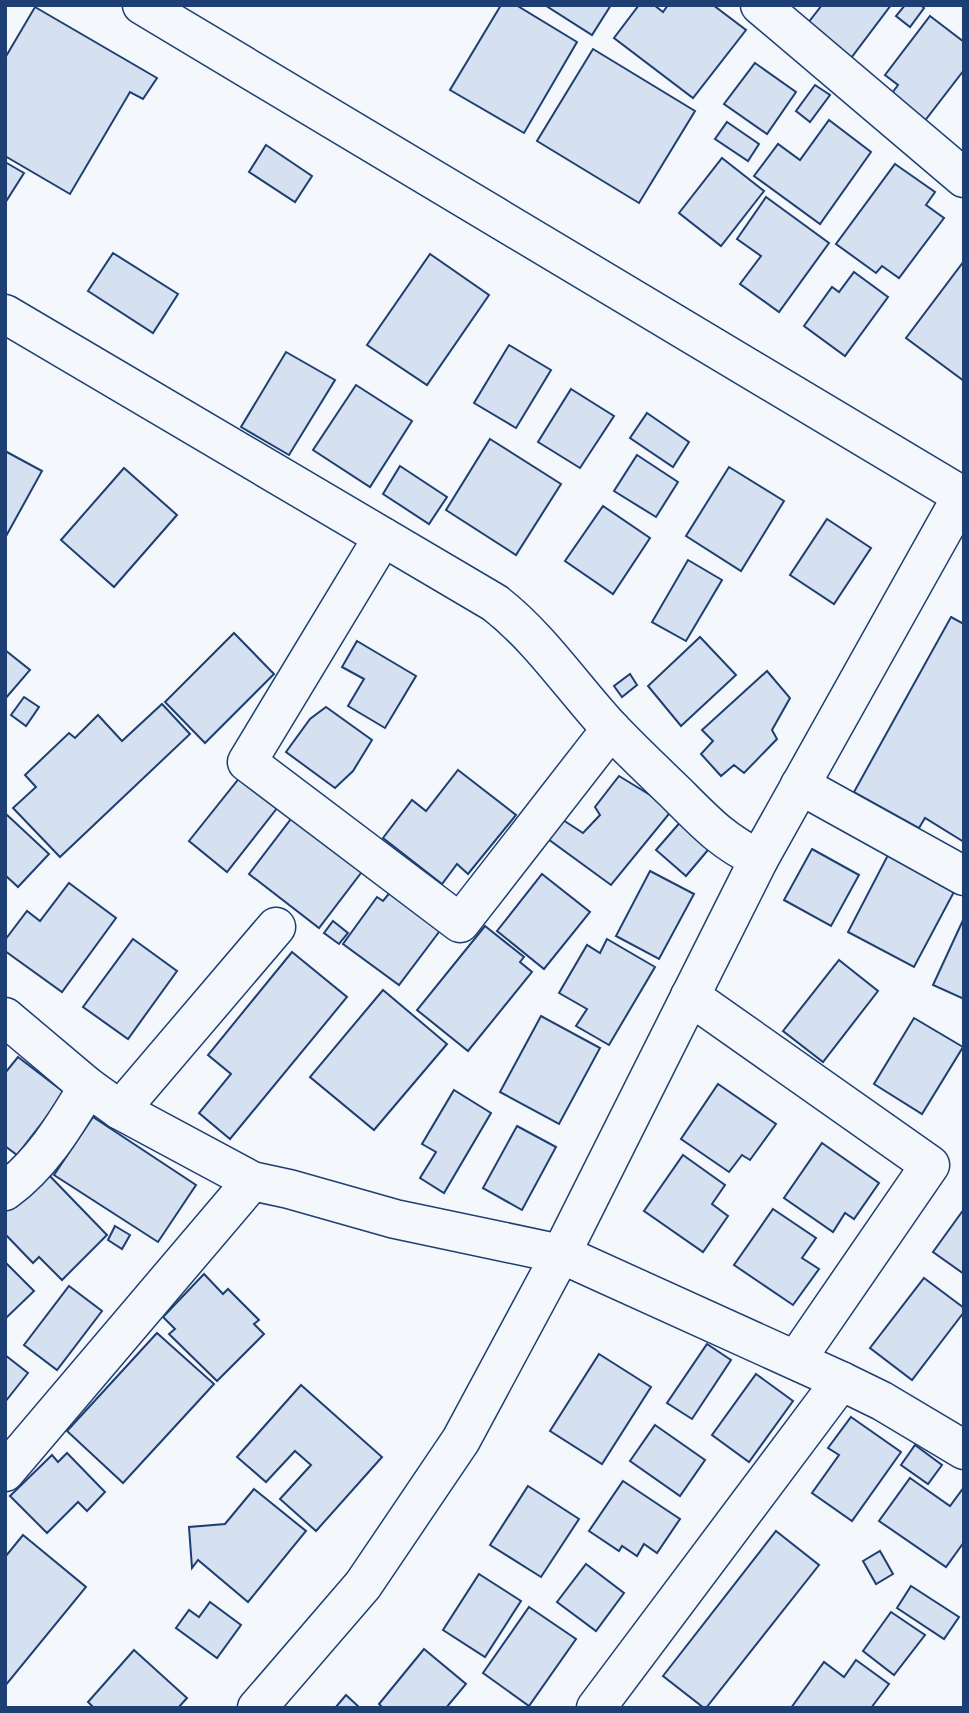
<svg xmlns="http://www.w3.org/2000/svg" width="969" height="1713" font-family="'Space Grotesk',sans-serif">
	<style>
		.building { fill: #d5e0f0; stroke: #1d3f73; stroke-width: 2 }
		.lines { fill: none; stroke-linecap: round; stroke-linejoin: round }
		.street-casing { stroke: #1d3f73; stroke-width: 41 }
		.secondary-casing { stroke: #1d3f73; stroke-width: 41 }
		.street { stroke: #f4f7fb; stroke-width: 38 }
		.secondary { stroke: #f4f7fb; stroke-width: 38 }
	</style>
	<rect width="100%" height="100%" fill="#f4f7fb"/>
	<g class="building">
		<polygon points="501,5 516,5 577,42 524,133 450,90"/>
		<polygon points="550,5 611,5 592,35 548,7"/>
		<polygon points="639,5 654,5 663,12 668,5 713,5 746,30 693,98 614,38"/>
		<polygon points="822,5 836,6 891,5 845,66 801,32"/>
		<polygon points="905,5 921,5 924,8 910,27 896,16"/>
		<polygon points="35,7 157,78 143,99 130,92 70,194 5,156 5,58"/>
		<polygon points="930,16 964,42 964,70 920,127 887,100 898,85 885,75"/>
		<polygon points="593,49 695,111 639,203 537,141"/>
		<polygon points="755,63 796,92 767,134 724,104"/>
		<polygon points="815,85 830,95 810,122 796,111"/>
		<polygon points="829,120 871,152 820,224 754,176 778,144 800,160"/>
		<polygon points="727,122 759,144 748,161 715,139"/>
		<polygon points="266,145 312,176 295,202 249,172"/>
		<polygon points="722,158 764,191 721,246 679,213"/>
		<polygon points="5,162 24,173 5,203"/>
		<polygon points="895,164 935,192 926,205 944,218 899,278 882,266 876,273 836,244"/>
		<polygon points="766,197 829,243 779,312 740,284 761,256 737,239"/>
		<polygon points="113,253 178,294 153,333 88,291"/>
		<polygon points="430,254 489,295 427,385 367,345"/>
		<polygon points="964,261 964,381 906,338"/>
		<polygon points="854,272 888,297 845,356 804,326 832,287 839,292"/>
		<polygon points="509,345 551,370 516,428 474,403"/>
		<polygon points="286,352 335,380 289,455 241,427"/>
		<polygon points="356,385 412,421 370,487 313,450"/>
		<polygon points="571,389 614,416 580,468 538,442"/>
		<polygon points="647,413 689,442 673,467 630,438"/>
		<polygon points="490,439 561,484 516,555 446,510"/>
		<polygon points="5,451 42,471 5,538"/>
		<polygon points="637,455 678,482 656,517 614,491"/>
		<polygon points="400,466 447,497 429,524 383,494"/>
		<polygon points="729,467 784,501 741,571 686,536"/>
		<polygon points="124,468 177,515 114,587 61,540"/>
		<polygon points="603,506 650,538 613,594 565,561"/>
		<polygon points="827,519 871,548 834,604 790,575"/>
		<polygon points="688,560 722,580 686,641 652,622"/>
		<polygon points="951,617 964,624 964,842 925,818 919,828 854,792"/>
		<polygon points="234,633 274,674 205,743 165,702"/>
		<polygon points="700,637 736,675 681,726 648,686"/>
		<polygon points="357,641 416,676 385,728 348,706 364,679 342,667"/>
		<polygon points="5,650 30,670 5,699"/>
		<polygon points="767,671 790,698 772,730 777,739 744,773 734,765 721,776 701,754 713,741 702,730"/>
		<polygon points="630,674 637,685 622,697 614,686"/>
		<polygon points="24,697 39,707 26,726 11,715"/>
		<polygon points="162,704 190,734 60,857 13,808 36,787 25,775 69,733 75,738 98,715 122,741"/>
		<polygon points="326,707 372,740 353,771 335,788 286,752 310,719"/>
		<polygon points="458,770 516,815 468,874 457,864 442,884 383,838 412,800 426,811"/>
		<polygon points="241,776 278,807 227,872 189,841"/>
		<polygon points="619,776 673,809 611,885 548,839 563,820 583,833 600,815 595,807"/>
		<polygon points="6,814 49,854 18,887 5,875"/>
		<polygon points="294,815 364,869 319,928 249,874"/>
		<polygon points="683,819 713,844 686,876 656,850"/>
		<polygon points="812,849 859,875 831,926 784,900"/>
		<polygon points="888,855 955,890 914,967 848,932"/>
		<polygon points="650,871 694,894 659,959 616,936"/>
		<polygon points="542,874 590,912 544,969 497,931"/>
		<polygon points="69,883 116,918 62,992 5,951 5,940 27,911 40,921"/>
		<polygon points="392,890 442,928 399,985 343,944 377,897 383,901"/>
		<polygon points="964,918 964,999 933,985"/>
		<polygon points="333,921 348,933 339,944 324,933"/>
		<polygon points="485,926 524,957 520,962 532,972 468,1051 417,1010"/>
		<polygon points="133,939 177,971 128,1039 83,1007"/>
		<polygon points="607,939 655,967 609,1045 576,1026 587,1009 559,993 587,945 600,953"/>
		<polygon points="292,952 347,997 230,1139 199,1113 231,1074 208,1055"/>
		<polygon points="839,960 878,991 823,1062 783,1031"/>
		<polygon points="383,990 447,1044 374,1130 310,1077"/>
		<polygon points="541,1016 600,1048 559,1124 500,1092"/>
		<polygon points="914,1018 963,1047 922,1114 874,1084"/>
		<polygon points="18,1057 65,1093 17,1155 5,1146 5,1073"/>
		<polygon points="718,1084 776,1124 750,1160 742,1155 729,1172 681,1139"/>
		<polygon points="454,1090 491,1113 444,1193 420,1178 436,1152 422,1144"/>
		<polygon points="93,1117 196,1185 158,1242 54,1175"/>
		<polygon points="517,1126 556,1147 522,1210 483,1188"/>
		<polygon points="822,1143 879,1183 854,1219 845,1213 833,1232 784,1198"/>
		<polygon points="683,1155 725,1185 712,1204 728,1216 703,1252 644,1211"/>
		<polygon points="45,1171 107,1235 62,1280 39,1257 33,1263 5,1234 5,1210"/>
		<polygon points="773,1209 816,1238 802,1258 819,1269 793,1305 734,1265"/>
		<polygon points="964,1209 964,1274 933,1252"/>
		<polygon points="115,1226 130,1235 122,1249 108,1240"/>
		<polygon points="5,1262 34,1291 5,1319"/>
		<polygon points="204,1274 223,1294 228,1289 259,1320 254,1324 264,1334 217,1381 169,1334 175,1329 163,1317"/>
		<polygon points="924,1278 964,1308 964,1312 912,1380 870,1348"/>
		<polygon points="69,1286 102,1311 57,1370 24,1345"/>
		<polygon points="157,1333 214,1384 123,1483 67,1431"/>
		<polygon points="707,1344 731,1360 692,1419 667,1403"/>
		<polygon points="599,1354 651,1387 602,1464 550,1431"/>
		<polygon points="5,1355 28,1373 5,1402"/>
		<polygon points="756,1374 793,1401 749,1462 712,1435"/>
		<polygon points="301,1385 382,1457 316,1531 280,1499 311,1465 295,1451 266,1482 237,1457"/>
		<polygon points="851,1417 901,1452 852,1521 812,1493 839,1455 828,1448"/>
		<polygon points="655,1425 705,1460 680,1496 630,1461"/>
		<polygon points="915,1445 942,1465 928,1484 901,1465"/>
		<polygon points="67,1453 105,1492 87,1511 78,1502 47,1533 10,1496 52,1455 58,1462"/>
		<polygon points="910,1478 950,1506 964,1487 964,1542 946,1567 879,1521"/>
		<polygon points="623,1481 680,1519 657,1553 644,1544 637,1556 622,1546 619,1551 589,1531"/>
		<polygon points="528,1486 579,1519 541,1577 490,1545"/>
		<polygon points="254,1489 306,1531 248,1602 198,1560 192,1568 189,1527 225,1524"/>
		<polygon points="776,1531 819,1565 706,1708 704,1708 663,1676"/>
		<polygon points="23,1535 86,1587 5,1686 5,1557"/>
		<polygon points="880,1551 893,1574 876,1584 863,1561"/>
		<polygon points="586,1564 624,1593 596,1631 557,1602"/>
		<polygon points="479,1574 521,1601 485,1657 443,1630"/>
		<polygon points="911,1586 959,1617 944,1639 897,1608"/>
		<polygon points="210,1602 241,1625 217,1658 176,1628 189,1610 199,1617"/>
		<polygon points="529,1607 576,1639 529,1706 483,1673"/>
		<polygon points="891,1612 925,1635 894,1675 863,1651"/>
		<polygon points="424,1649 466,1684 446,1708 383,1708 379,1704"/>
		<polygon points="134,1650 187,1698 178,1708 94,1708 88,1702"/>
		<polygon points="856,1660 889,1684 871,1708 791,1708 824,1662 844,1677"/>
		<polygon points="346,1695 360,1708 335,1708"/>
	</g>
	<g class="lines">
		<defs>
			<g id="street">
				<polyline points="760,5 964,178"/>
				<path d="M5,314L495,603C541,639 572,687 611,729C632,751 654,772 676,793C705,822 722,841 759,859"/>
				<polyline points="383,537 247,762 460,923 611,729"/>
				<polyline points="800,785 964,876"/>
				<polyline points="690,996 930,1165 796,1360"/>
				<polyline points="5,1017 88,1087 120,1110 252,1181 289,1189 395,1219 561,1254 841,1381 882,1401 964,1450"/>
				<polyline points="120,1110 276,927"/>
				<path d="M5,1191C42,1164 65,1125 88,1087"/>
				<polyline points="5,1472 252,1181"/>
				<polyline points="257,1708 363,1585 461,1440 561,1254 759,859 962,496"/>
				<polyline points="596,1708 841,1381"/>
			</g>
			<polyline id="secondary" points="142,5 964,497"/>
		</defs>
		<use href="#street" class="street-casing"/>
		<use href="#secondary" class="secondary-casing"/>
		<use href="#street" class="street"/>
		<use href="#secondary" class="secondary"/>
	</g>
	<rect width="969" height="1713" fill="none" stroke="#1d3f73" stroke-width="14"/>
</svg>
